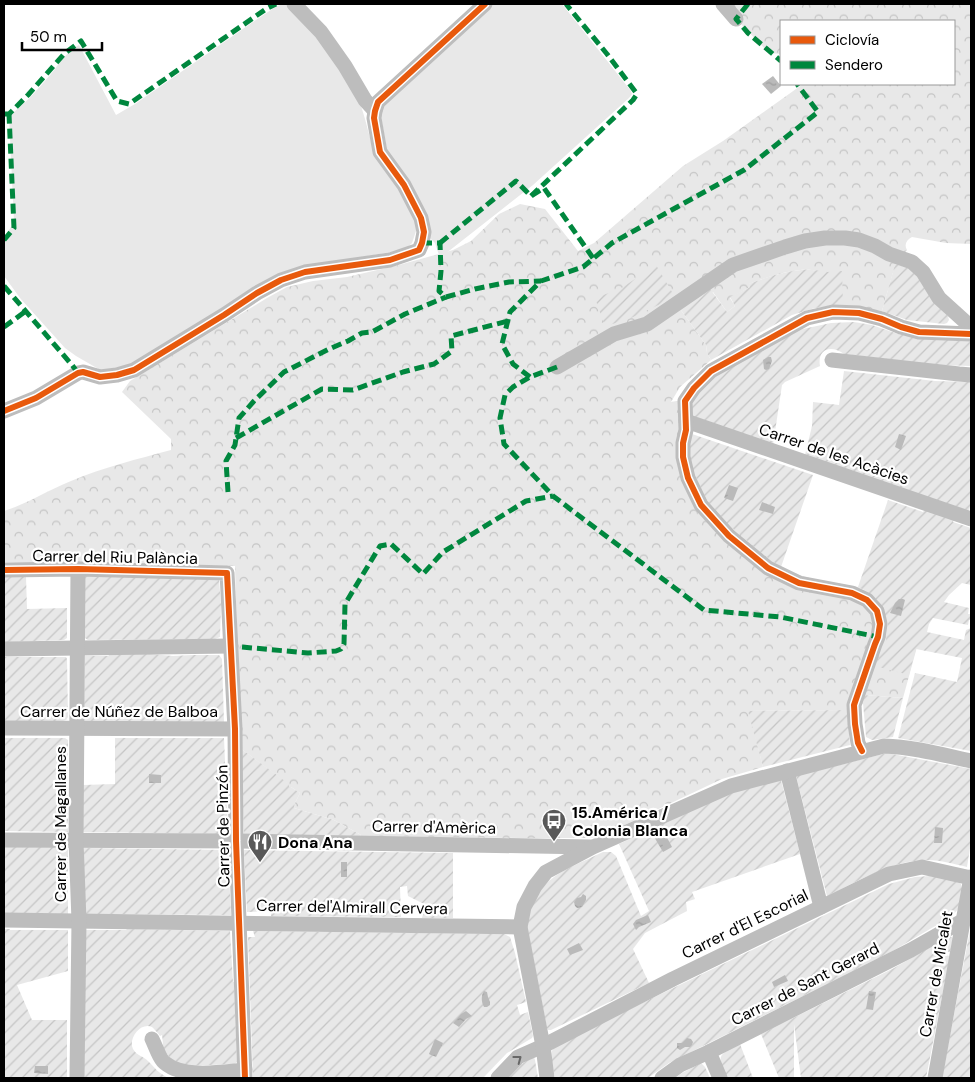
<svg xmlns="http://www.w3.org/2000/svg" width="975" height="1082" font-family="'DM Sans',sans-serif">
	<style>
		.grass { fill: #e8e8e8 }
		.forest { fill: url(#forest-crowns) }
		.garden { fill: url(#garden-furrows) }
		.water { fill: url(#water-ripples) }
		.lines { fill: none; stroke-linecap: round; stroke-linejoin: round }
		.minor { stroke: #bdbdbd; stroke-width: 15 }
		.quiet { stroke: #00873e; stroke-width: 5; stroke-dasharray: 10 5; stroke-linecap: butt }
		.cycleway-casing { stroke: #fff; stroke-width: 9 }
		.cycleway { stroke: #e8590c; stroke-width: 6 }
		.oneway { stroke: #686868 }
		.labels { text-anchor: middle; dominant-baseline: central; stroke-width: 4.5; stroke-linejoin: round; paint-order: stroke }
		.street-label { font-size: 16px; fill: #000; stroke: #fff }
		.poi-label { font-size: 16px; font-weight: bold; fill: #000; stroke: #fff; text-anchor: start }
	</style>
	<defs>
		<pattern id="forest-crowns" width="20" height="18" patternUnits="userSpaceOnUse" patternTransform="scale(1.25)"><rect width="20" height="18" fill="#e8e8e8"/><path d="M2 6a3 3 0 1 1 6 0M12 15a3 3 0 1 1 6 0" fill="none" stroke="#c5c5c5"/></pattern>
		<pattern id="garden-furrows" width="10" height="10" patternUnits="userSpaceOnUse" patternTransform="scale(1.25)"><rect width="10" height="10" fill="#e8e8e8"/><path d="M-1 1l2-2M0 10L10 0M9 11l2-2" fill="none" stroke="#c5c5c5"/></pattern>
		<pattern id="water-ripples" width="26" height="14" patternUnits="userSpaceOnUse" patternTransform="scale(1.25)"><rect width="26" height="14" fill="#bababa"/><path d="M2 4q2-2 4 0t4 0M15 11q2-2 4 0t4 0" fill="none" stroke="#9e9e9e"/></pattern>
	</defs>
	<rect width="100%" height="100%" fill="#fff"/>
	<g class="grass">
		<path d="M284,4H288L335,55L359,99L365,119L374,153L405,198L416,224V231L412,243L408,247L403,250L320,264L138,363L102,371L76,356L65,348L20,298L4,276V238L14,222L9,116C25,104 38,89 51,74C59,64 67,51 79,45L116,115L135,104L250,24L277,6Z"/>
		<polygon points="491,4 562,4 631,91 632,94 629,98 533,185 440,258 435,243 427,235 387,150 379,105"/>
	</g>
	<path class="forest" d="M725,4H971V244L946,243L912,237C906,240 904,245 907,250L896,262L882,311L843,306L827,272L812,270L811,269C789,270 770,276 749,284L750,287L730,298L735,306L727,312L713,292L678,306L706,345L707,353L711,360L680,387L671,402L682,400L681,422L781,567L799,575L813,579L858,587C873,594 884,605 886,621H888L887,626L917,647L903,698L864,695L863,704L847,710L749,711L763,767L722,779L614,830L591,838H518L360,836L361,835L334,820L294,808L295,803L300,793L291,787H288V784L240,748L235,566L4,562V511C27,504 48,490 71,481C104,467 138,459 171,450V439L122,392L130,381L267,298L287,287L313,281L347,277L399,265L453,250L471,241L499,214L520,204L545,209L578,251L594,243L683,166L723,141L803,84H954V21H781V54L769,53L736,19Z"/>
	<g class="garden">
		<polygon points="896,261 912,268 921,279 930,297 948,316 949,320 947,323 944,324 907,320 882,311"/>
		<polygon points="656,265 675,297 631,318 606,326 603,321 595,298 617,290 617,291"/>
		<path d="M812,269V270L827,271V272L842,271L843,306L815,308L792,315L711,360L707,353L706,345L678,306L708,286L727,312L735,306L730,297L750,287L748,284C770,276 789,270 812,269Z"/>
		<path d="M854,322L872,325L898,334L921,338L971,340V366L937,365L844,354C831,344 817,349 820,366L785,382L782,385L773,445L694,418L688,403L716,375L798,330L831,323Z"/>
		<polygon points="844,371 935,381 971,382 971,503 969,511 805,455 812,426 813,402 839,405"/>
		<polygon points="692,434 813,475 781,567 764,555 729,525 707,501 689,462 688,436"/>
		<path d="M888,500L923,512L925,509L954,519L953,522L971,528V585L962,583L949,595L944,602L969,608L968,614H971V620H969L968,625L933,618L929,624L927,632L964,640L966,630L971,628V751L898,738L915,673L957,682L962,658L916,649L909,675L875,666L886,641L888,621H886C884,604 873,594 858,587Z"/>
		<polygon points="82,576 219,578 221,606 220,637 215,639 88,640 85,638"/>
		<polygon points="4,577 26,577 27,609 67,608 67,638 64,640 4,642"/>
		<polygon points="107,650 173,656 192,655 219,655 222,659 224,722 85,722 84,720 85,656 109,656"/>
		<polygon points="4,657 66,657 67,659 68,717 66,720 63,721 4,722"/>
		<polygon points="864,695 903,698 893,737 872,740 866,737 863,703"/>
		<polygon points="847,710 850,745 763,767 748,711"/>
		<polygon points="4,738 65,738 68,740 68,832 4,831"/>
		<polygon points="115,738 224,738 228,834 83,832 83,785 115,784"/>
		<polygon points="240,748 289,784 289,787 291,787 300,793 295,803 294,808 334,820 361,835 360,836 244,834"/>
		<path d="M887,753L971,769V842L967,867C954,864 941,860 928,860C892,860 859,881 827,896L796,776Z"/>
		<path d="M781,780L800,854L692,892L695,899L686,902L687,911L645,933L633,949L649,983L551,1030H548L547,1028L527,928C534,877 562,872 603,852H611L616,856L641,916L649,911L619,844L728,793Z"/>
		<polygon points="4,847 68,847 68,914 4,913"/>
		<polygon points="84,848 228,850 231,915 83,914"/>
		<polygon points="244,850 453,853 453,918 422,918 426,905 408,896 407,886 400,887 401,917 271,916 271,911 247,912"/>
		<path d="M930,876L958,881L961,884L962,889L959,908L952,916L891,952L669,1063L648,1078H555C553,1068 548,1054 555,1045L889,884L915,877Z"/>
		<polygon points="971,925 971,1078 942,1078"/>
		<polygon points="4,929 10,929 10,930 68,930 68,971 17,985 32,1020 67,1020 67,1078 4,1078"/>
		<path d="M127,929L230,931L233,982H234L237,1062L234,1064L186,1066L174,1064L163,1048V1044L162,1035L160,1036C158,1033 154,1029 152,1027C140,1022 128,1039 133,1049C137,1056 143,1056 148,1061C156,1069 158,1073 169,1078H83L84,930H126Z"/>
		<polygon points="253,931 504,934 510,937 515,953 526,1002 517,1005 520,1015 528,1012 533,1036 532,1038 507,1053 483,1078 253,1078 248,937 255,937"/>
		<polygon points="950,936 953,938 950,952 939,950 939,954 950,956 926,1078 801,1078 794,1024 794,1078 779,1078 761,1034 894,968"/>
		<path d="M740,1044L753,1078H727C717,1054 717,1056 740,1044Z"/>
		<polygon points="534,1057 535,1060 538,1078 505,1078 516,1067"/>
		<polygon points="701,1063 705,1067 710,1078 675,1078 682,1073"/>
	</g>
	<g class="water">
		<polygon points="773,76 781,86 771,94 762,84"/>
		<polygon points="768,357 771,357 772,361 769,369 766,370 764,369 763,360"/>
		<polygon points="899,434 906,436 901,450 895,447"/>
		<polygon points="729,485 738,488 733,501 724,498"/>
		<polygon points="762,502 775,507 773,514 759,510"/>
		<polygon points="899,599 903,599 905,600 901,616 890,613 895,603"/>
		<polygon points="149,774 161,775 161,783 149,783"/>
		<polygon points="935,827 943,828 942,843 934,843"/>
		<polygon points="663,830 672,847 663,852 653,835"/>
		<rect x="341" y="862" width="6" height="15"/>
		<polygon points="583,894 586,896 586,900 582,907 577,908 575,906 574,902 577,898 581,897"/>
		<polygon points="648,915 651,922 639,927 636,930 633,924 636,920"/>
		<polygon points="579,943 583,950 570,955 567,949"/>
		<polygon points="785,975 788,981 774,987 772,982"/>
		<path d="M484,991L487,992L488,997L490,1002V1005L487,1007H484C481,1002 481,995 484,991Z"/>
		<polygon points="869,991 876,992 873,1010 866,1009"/>
		<polygon points="466,1011 472,1016 466,1019 459,1027 453,1023 461,1014"/>
		<polygon points="687,1038 691,1039 693,1042 692,1045 690,1047 685,1047 680,1050 677,1048 677,1043 682,1043"/>
		<polygon points="435,1039 443,1043 436,1057 429,1054"/>
		<polygon points="35,1066 48,1066 48,1074 34,1073"/>
	</g>
	<g class="lines">
		<g class="minor">
			<polyline points="294,4 321,32 345,66 365,100 375,111"/>
			<polyline points="723,4 736,19"/>
			<polyline points="832,360 959,374 971,375"/>
			<polyline points="557,367 614,334 647,324 733,265 785,247 805,241 825,238 845,238 859,240 875,246 889,254 912,262 923,272 939,298 971,327"/>
			<polyline points="4,411 36,398 78,373 83,372 100,377 117,375 134,370 224,315 257,293 281,280 305,272 390,260 419,250 422,243 424,232 421,218 404,185 380,152 374,118 375,111 378,102 485,4"/>
			<polyline points="686,421 971,519"/>
			<polyline points="4,570 78,569 227,573 235,729 236,841 245,1078"/>
			<polyline points="4,649 231,646"/>
			<polyline points="4,728 235,729"/>
			<polyline points="862,751 858,743 855,724 854,705 875,644 878,637 880,624 877,611 867,600 852,593 799,583 768,568 729,536 701,505 688,478 683,457 683,443 686,430 685,401 694,388 711,371 807,318 833,312 859,313 882,319 901,327 919,332 971,334"/>
			<polyline points="787,771 821,907"/>
			<polyline points="4,840 236,841 590,847"/>
			<polyline points="4,920 520,927"/>
			<path d="M152,1039C155,1045 160,1060 165,1063C184,1079 222,1072 245,1070"/>
			<polyline points="709,1052 720,1078"/>
			<polyline points="77,1078 79,921 76,840 78,569"/>
			<polyline points="498,1078 518,1057 543,1046 673,979 889,874 922,867 971,878"/>
			<path d="M547,1078L543,1046L520,927L524,907L535,886L546,872L593,847L731,786L884,746C914,747 943,755 971,761"/>
			<polyline points="662,1078 680,1065 709,1052 911,950 964,920"/>
			<polyline points="935,1078 971,877"/>
		</g>
		<g class="quiet">
			<polyline points="748,4 736,19 748,33 781,61"/>
			<polyline points="4,114 9,114 28,95 64,54 81,41 117,101 129,104 266,9 276,4"/>
			<polyline points="531,196 633,100 637,94 607,54 566,4"/>
			<polyline points="4,240 14,228 9,114"/>
			<polyline points="422,243 440,243 441,271 439,291 446,297 475,289 509,282 541,281"/>
			<polyline points="440,243 516,181 531,196 544,188 593,258"/>
			<polyline points="4,286 72,365 78,373"/>
			<polyline points="4,327 26,311"/>
			<polyline points="557,367 530,377 513,387 505,395 500,418 504,444 553,496 704,610 780,617 878,637"/>
			<polyline points="530,377 513,364 502,344 510,312 541,281 583,267 612,243 744,170 818,112 797,84"/>
			<polyline points="236,438 322,389 353,390 403,372 434,364 452,351 451,336 508,321"/>
			<polyline points="228,492 226,461 235,445 239,418 254,401 284,372 329,349 348,341 362,333 372,332 405,314 446,297"/>
			<polyline points="242,647 308,653 336,651 341,649 344,644 345,604 380,546 391,544 423,574 443,552 526,501 553,496"/>
		</g>
		<defs>
			<g id="cycleway">
				<polyline points="4,411 36,398 78,373 83,372 100,377 117,375 134,370 224,315 257,293 281,280 305,272 390,260 419,250 422,243 424,232 421,218 404,185 380,152 374,118 375,111 378,102 485,4"/>
				<polyline points="4,570 78,569 227,573 235,729 236,841 245,1078"/>
				<polyline points="862,751 858,743 855,724 854,705 875,644 878,637 880,624 877,611 867,600 852,593 799,583 768,568 729,536 701,505 688,478 683,457 683,443 686,430 685,401 694,388 711,371 807,318 833,312 859,313 882,319 901,327 919,332 971,334"/>
			</g>
		</defs>
		<use href="#cycleway" class="cycleway-casing"/>
		<use href="#cycleway" class="cycleway"/>
	</g>
	<defs><path id="oneway-chevron" d="M-2-3.5L2.5 0L-2 3.5" fill="none" stroke-width="1.6" stroke-linecap="round" stroke-linejoin="round" transform="scale(1.25)"/></defs>
	<use class="oneway" href="#oneway-chevron" transform="translate(518 1059) rotate(-37)"/>
	<defs>
		<symbol id="bus-pin" viewBox="-11 -11 22 30"><path d="M0 17L-7.5 6A9.5 9.5 0 1 1 7.5 6Z" fill="#595959" stroke="#fff"/><path d="M-5-6H5V4H4V6H2V4H-2V6H-4V4H-5ZM-3.5-4V0h7V-4ZM-3.5 1.2v1.5H-2V1.2ZM2 1.2v1.5H3.5V1.2Z" fill="#fff"/></symbol>
		<symbol id="restaurant-pin" viewBox="-11 -11 22 30"><path d="M0 17L-7.5 6A9.5 9.5 0 1 1 7.5 6Z" fill="#595959" stroke="#fff"/><path d="M-5-6h1v4h1v-4h1v4h1v-4h1v5L-1.5 .5V6h-2V.5L-5-1ZM5-6V6H3V1.5H1.5Q1.5-4 5-6Z" fill="#fff"/></symbol>
	</defs>
	<g fill-rule="evenodd">
		<use href="#bus-pin" x="540" y="807" width="28" height="38"/>
		<use href="#restaurant-pin" x="246" y="828" width="28" height="38"/>
	</g>
	<g class="labels">
		<g class="street-label">
			<text transform="translate(834 454) rotate(19)">Carrer de les Acàcies</text>
			<text transform="translate(115 557) rotate(1)">Carrer del Riu Palància</text>
			<text x="119" y="711">Carrer de Núñez de Balboa</text>
			<text transform="translate(60 824) rotate(-90)">Carrer de Magallanes</text>
			<text transform="translate(223 826) rotate(-91)">Carrer de Pinzón</text>
			<text transform="translate(434 827) rotate(1)">Carrer d'Amèrica</text>
			<text transform="translate(352 907) rotate(1)">Carrer del'Almirall Cervera</text>
			<text transform="translate(745 924) rotate(-26)">Carrer d'El Escorial</text>
			<text transform="translate(936 974) rotate(-80)">Carrer de Micalet</text>
			<text transform="translate(805 984) rotate(-27)">Carrer de Sant Gerard</text>
		</g>
		<g class="poi-label">
			<text x="572" y="812">15.América /<tspan x="572" dy="18">Colonia Blanca</tspan></text>
			<text x="278" y="842">Dona Ana</text>
		</g>
	</g>
	<rect width="975" height="1082" fill="none" stroke="#000000" stroke-width="10"/>
	<rect x="780" y="20" width="175" height="65" fill="#ffffff" stroke="#999999"/>
	<rect x="790" y="36" width="25" height="8" fill="#e8590c" stroke="#999999"/>
	<text x="825" y="45" font-size="15" fill="#000000">Ciclovía</text>
	<rect x="790" y="61" width="25" height="8" fill="#00873e" stroke="#999999"/>
	<text x="825" y="70" font-size="15" fill="#000000">Sendero</text>
	<path d="M22 42v8h80v-8" fill="none" stroke="#000000" stroke-width="2.5"/>
	<text x="30" y="42" font-size="15" fill="#000000" stroke="#ffffff" stroke-width="4" paint-order="stroke">50 m</text>
</svg>
